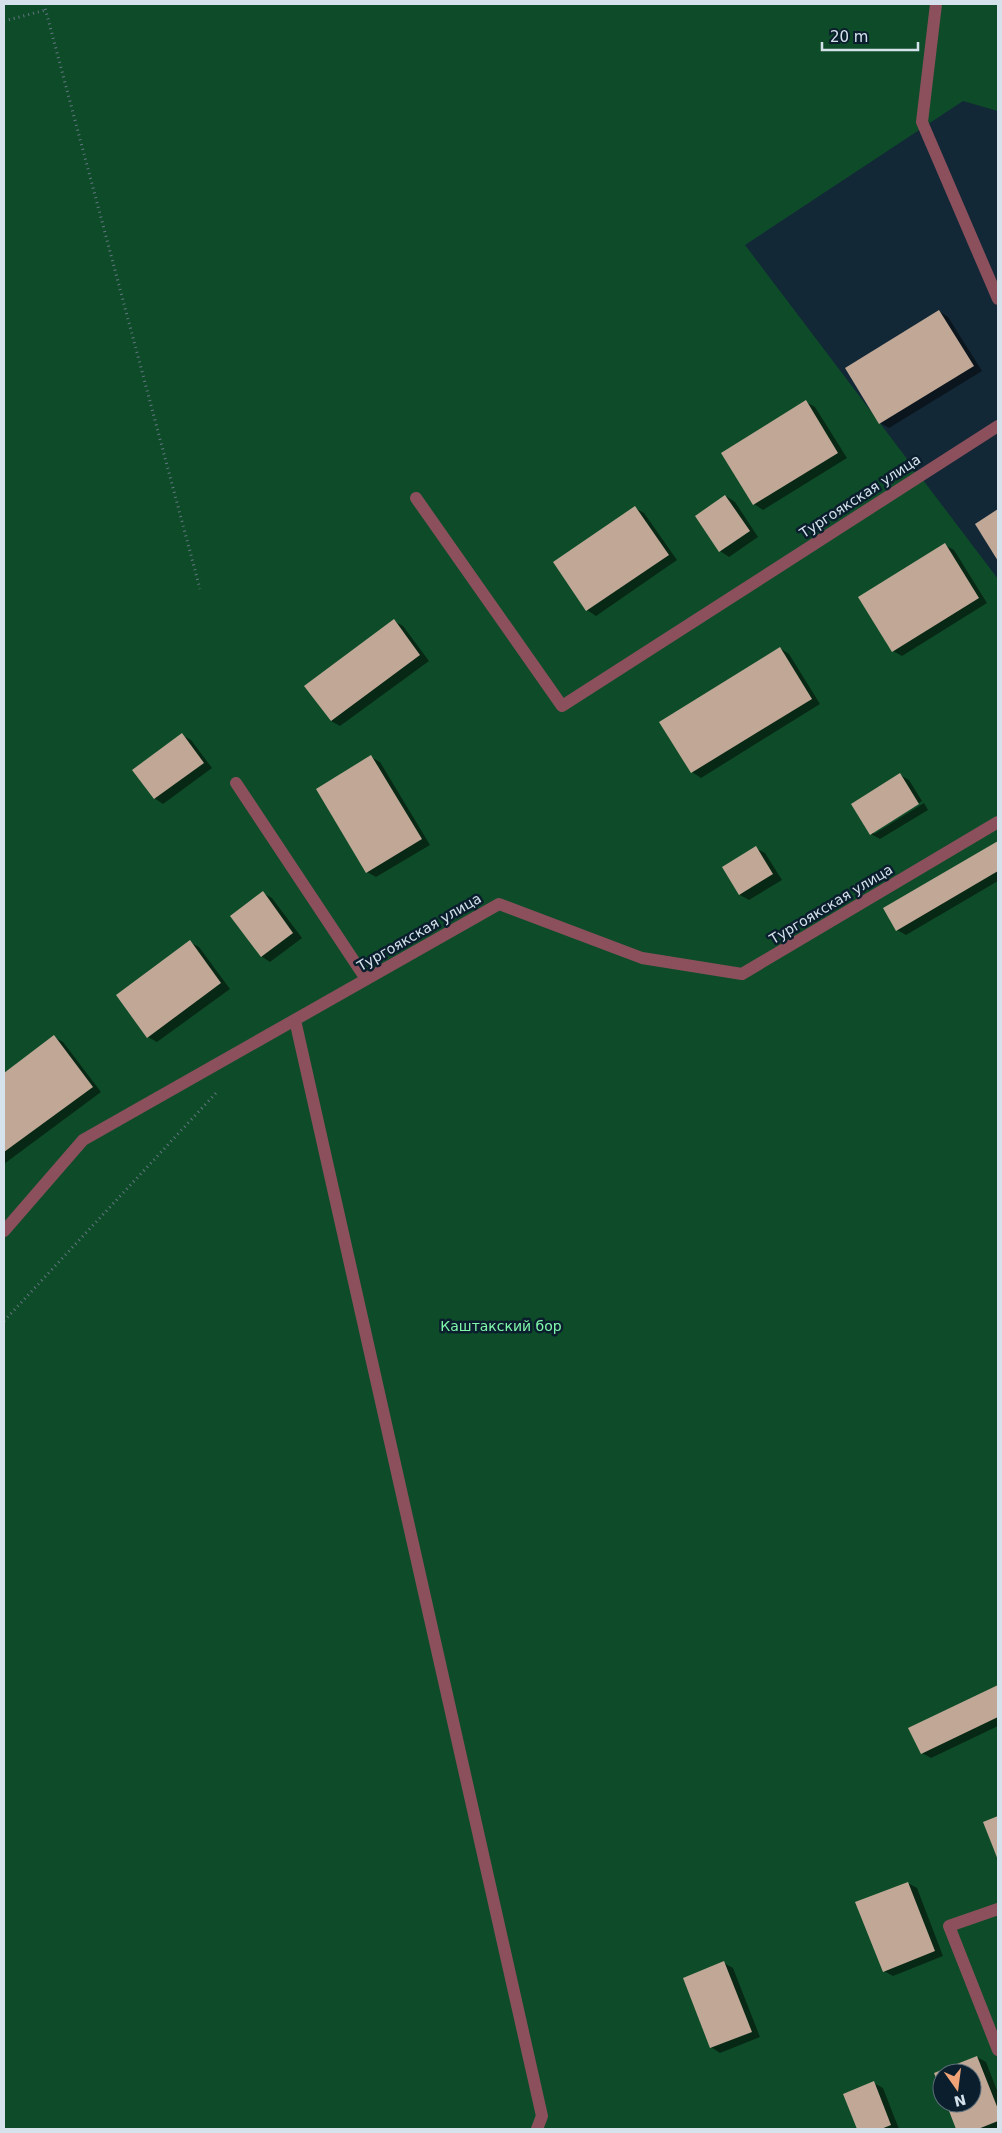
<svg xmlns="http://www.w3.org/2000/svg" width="1002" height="2133" font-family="'DejaVu Sans',sans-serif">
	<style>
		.green { fill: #0e4c29; fill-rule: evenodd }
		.shadow { fill: #0007 }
		.building { fill: #c1a896 }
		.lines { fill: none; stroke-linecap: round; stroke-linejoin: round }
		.path { stroke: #647683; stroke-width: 3; stroke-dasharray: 1 4; stroke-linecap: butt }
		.minor { stroke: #8c505d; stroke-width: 12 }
		.labels { text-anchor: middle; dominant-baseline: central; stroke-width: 5; stroke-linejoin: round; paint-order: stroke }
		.street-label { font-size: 14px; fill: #d5e2ec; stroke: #0a1e2d }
		.park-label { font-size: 14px; fill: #80f7aa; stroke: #0a1e2d }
	</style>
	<rect width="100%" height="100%" fill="#132837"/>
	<path class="green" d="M4,4H998V111L963,101L745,245L998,579V2129H4ZM942,2073H972V2103H942Z"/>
	<g class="shadow">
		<polygon points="939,311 948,317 982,371 889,428 880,423"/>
		<polygon points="806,402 815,407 847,458 763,510 754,504"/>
		<polygon points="726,496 735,502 758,537 729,557 720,551 696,517"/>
		<polygon points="635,508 644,513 677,560 596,616 587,610 554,562"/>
		<polygon points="945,545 954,550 987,603 902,656 893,651"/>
		<polygon points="394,621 403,626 429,661 340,726 331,721"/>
		<polygon points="780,648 789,654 820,704 701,778 692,772 661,722"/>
		<polygon points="182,735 191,740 212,768 163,804 154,798"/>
		<polygon points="371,757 380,762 430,845 376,877 367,872"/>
		<polygon points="900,775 909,780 922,801 874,831 874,834 924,803 928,810 880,839 871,834"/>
		<polygon points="998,842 998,881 906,935 897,930 884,909"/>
		<polygon points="756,848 765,853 782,880 749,900 740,895 724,868"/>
		<polygon points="263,893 272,898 302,938 270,962 261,956"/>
		<polygon points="190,942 199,947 230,989 157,1042 148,1037"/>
		<polygon points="54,1037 63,1042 101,1092 4,1164 4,1074"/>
		<polygon points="998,1686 998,1726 931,1758 922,1753 910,1729"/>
		<polygon points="908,1883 917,1888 943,1956 893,1976 884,1971"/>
		<polygon points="724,1963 733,1968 760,2037 720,2053 711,2047"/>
		<polygon points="977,2057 986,2062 998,2093 998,2129 958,2129 947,2103 972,2103 972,2073 942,2073 942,2090 936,2073"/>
		<polygon points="874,2083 883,2088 899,2129 858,2129 844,2094"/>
	</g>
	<g class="building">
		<polygon points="939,310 974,366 879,424 845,368"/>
		<polygon points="806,400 838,453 753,505 721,453"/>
		<polygon points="725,495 750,531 719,552 695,516"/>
		<polygon points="635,506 669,555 586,611 553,562"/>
		<polygon points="998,509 998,561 975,524"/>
		<polygon points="945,543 979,598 892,652 858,597"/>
		<polygon points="394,619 420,655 331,721 304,686"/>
		<polygon points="780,647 812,699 691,773 659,722"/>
		<polygon points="182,733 204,763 154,799 132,770"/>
		<polygon points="371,755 422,839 366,873 316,789"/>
		<polygon points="900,773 919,804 870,835 851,804"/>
		<polygon points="998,841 998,871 896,931 883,908"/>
		<polygon points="756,846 773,874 739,895 722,867"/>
		<polygon points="263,891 293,933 261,957 230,916"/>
		<polygon points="190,940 221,983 147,1038 116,995"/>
		<polygon points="54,1035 93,1087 4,1152 4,1073"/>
		<polygon points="998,1685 998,1717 921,1754 908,1728"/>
		<polygon points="998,1816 998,1860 983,1822"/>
		<polygon points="908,1882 935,1951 883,1972 855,1902"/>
		<polygon points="724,1961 752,2032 710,2048 683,1978"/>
		<polygon points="977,2056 998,2109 998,2121 978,2129 956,2129 946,2103 972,2103 972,2073 942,2073 942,2093 934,2073"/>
		<polygon points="874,2081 891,2125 881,2129 857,2129 843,2094"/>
	</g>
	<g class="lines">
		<g class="path">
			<polyline points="44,4 200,589"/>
			<polyline points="4,21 46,10"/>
			<polyline points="4,1321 216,1093"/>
		</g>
		<g class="minor">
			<polyline points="936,4 922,122 998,299"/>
			<polyline points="416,498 562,706 998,426"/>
			<polyline points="236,783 366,979"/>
			<polyline points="295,1020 542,2116 537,2129"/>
			<polyline points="4,1231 83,1140 499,904 642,958 742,974 998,822"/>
			<polyline points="998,1909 949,1926 998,2050"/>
		</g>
	</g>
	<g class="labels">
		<g class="street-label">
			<text transform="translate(860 496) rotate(-33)">Тургоякская улица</text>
			<text transform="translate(831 904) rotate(-31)">Тургоякская улица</text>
			<text transform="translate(419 932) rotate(-30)">Тургоякская улица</text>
		</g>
		<g class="park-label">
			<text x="501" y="1326">Каштакский бор</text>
		</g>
	</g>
	<rect width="1002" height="2133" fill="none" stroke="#d5e2ec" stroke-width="10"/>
	<g transform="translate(957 2088) rotate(166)"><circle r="24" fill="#0a1e2d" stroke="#5b6c79"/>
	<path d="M0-4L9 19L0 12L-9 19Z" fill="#efa377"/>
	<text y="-8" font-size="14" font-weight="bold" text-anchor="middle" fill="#d5e2ec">N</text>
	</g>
	<path d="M822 42v8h96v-8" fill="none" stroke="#d5e2ec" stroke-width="2.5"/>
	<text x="830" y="42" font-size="15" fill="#d5e2ec" stroke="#0a1e2d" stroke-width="4" paint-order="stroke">20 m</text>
</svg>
